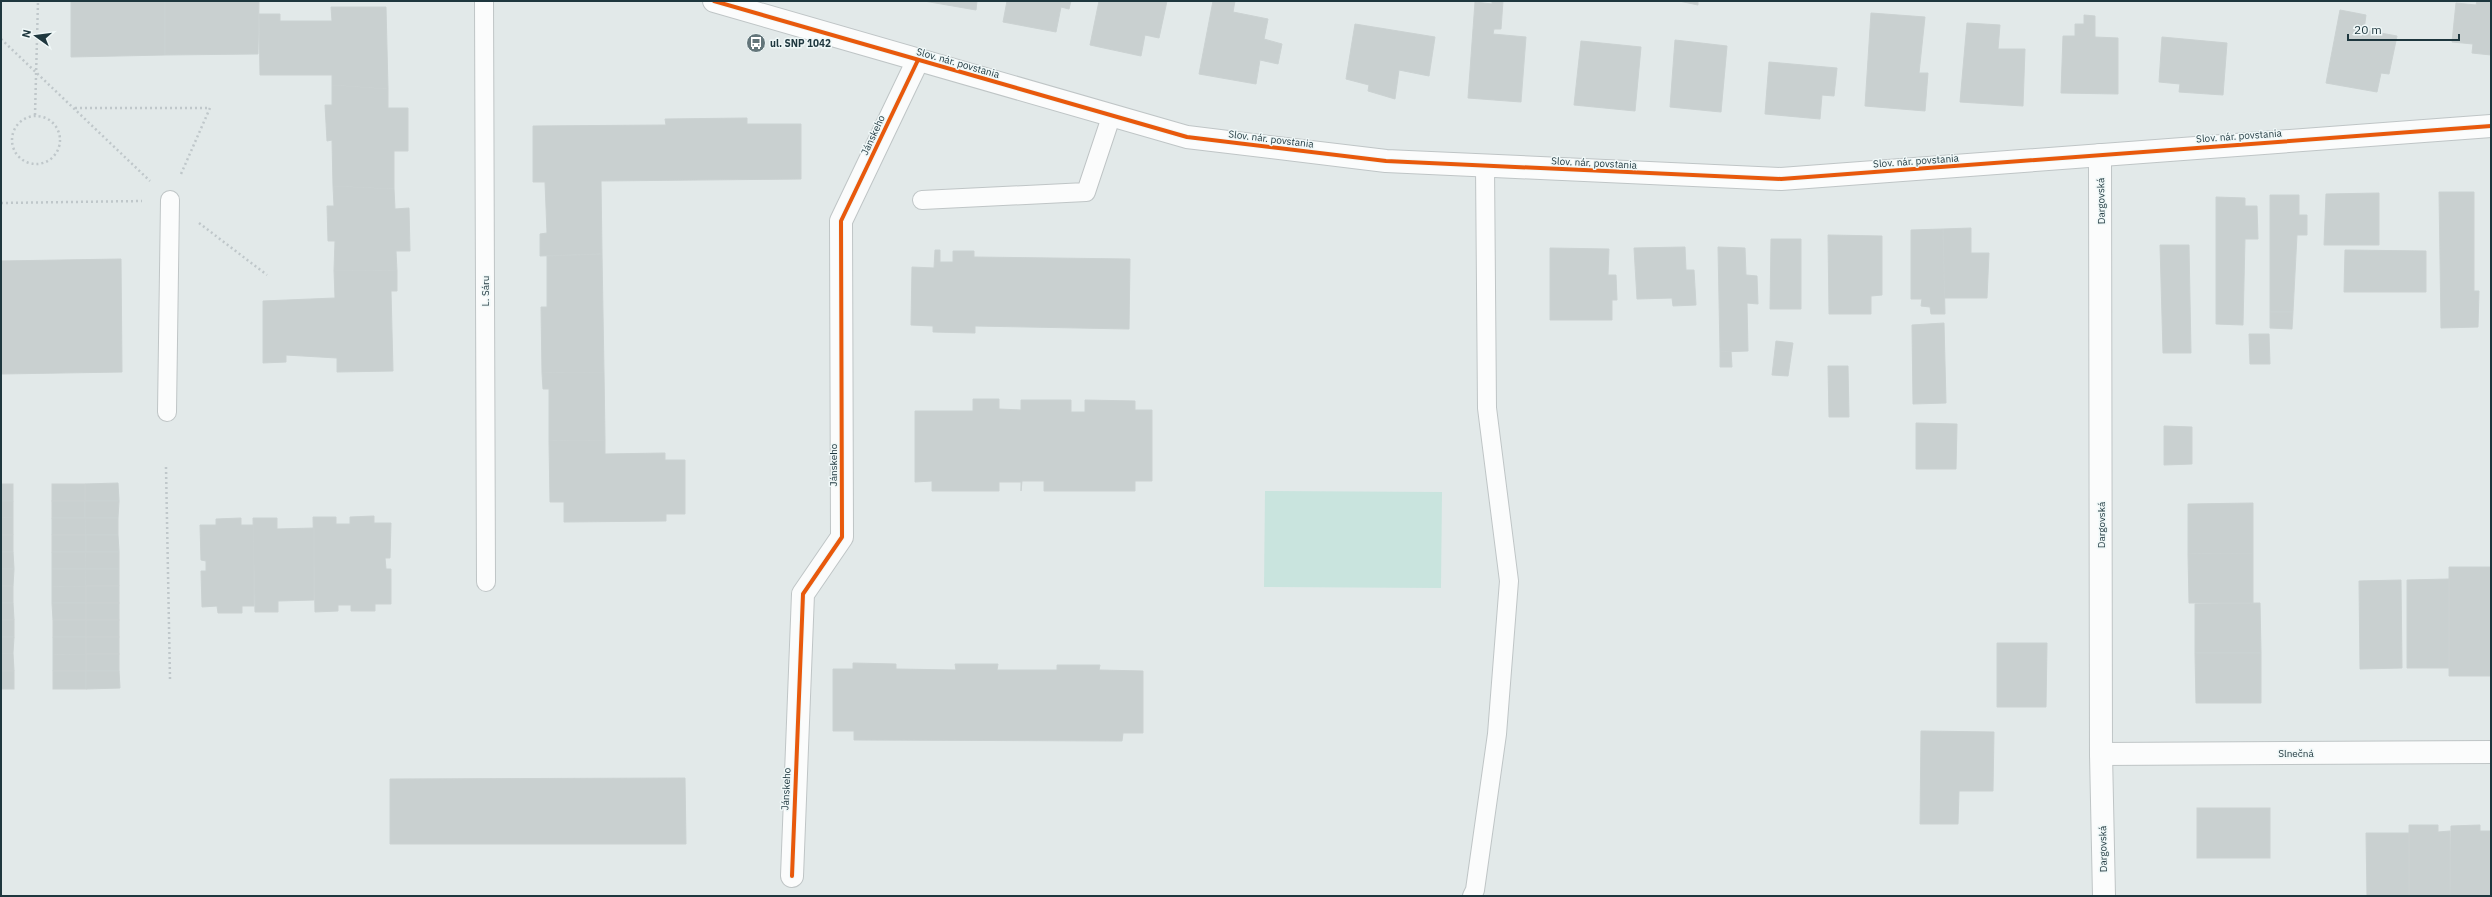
<svg xmlns="http://www.w3.org/2000/svg" width="2492" height="897" font-family="'IBM Plex Sans',sans-serif">
	<style>
		.green { fill: #c9e4de }
		.building { fill: #c9d0d0; stroke: #cbd2d2 }
		.lines { fill: none; stroke-linecap: round; stroke-linejoin: round }
		.service-casing { stroke: #bfc5c6; stroke-width: 20 }
		.minor-casing { stroke: #bfc5c6; stroke-width: 24 }
		.path { stroke: #bfc7ca; stroke-width: 2.5; stroke-dasharray: 2 3; stroke-linecap: butt }
		.service { stroke: #fbfcfc; stroke-width: 18 }
		.minor { stroke: #fbfcfc; stroke-width: 22 }
		.cycleway-casing { stroke: #f0f8f8; stroke-width: 6 }
		.cycleway { stroke: #e8590c; stroke-width: 4 }
		.labels { text-anchor: middle; dominant-baseline: central; stroke-width: 3; stroke-linejoin: round; paint-order: stroke }
		.poi-label { font-size: 10px; font-weight: bold; fill: #1e373e; stroke: #f0f8f8; text-anchor: start }
		.street-label { font-size: 10px; fill: #1e373e; stroke: #f0f8f8 }
	</style>
	<rect width="100%" height="100%" fill="#e2e9e9"/>
	<polygon class="green" points="1265,491 1442,492 1441,588 1264,587"/>
	<g class="building">
		<polygon points="124,1 165,1 165,55 71,57 71,2"/>
		<polygon points="165,1 259,1 258,54 165,55"/>
		<polygon points="924,1 977,1 976,10"/>
		<polygon points="1007,1 1071,1 1069,9 1061,7 1056,32 1003,22"/>
		<polygon points="1099,1 1167,1 1159,38 1145,35 1141,56 1090,45"/>
		<polygon points="1213,1 1235,1 1233,12 1268,19 1264,39 1282,44 1278,64 1260,60 1256,84 1199,74"/>
		<polygon points="1492,1 1503,1 1501,29 1494,29 1493,34 1526,37 1521,102 1468,98 1475,2 1492,4"/>
		<polygon points="1679,1 1698,1 1698,5"/>
		<polygon points="2477,1 2491,1 2491,55 2472,53 2473,44 2452,42 2456,3 2476,5"/>
		<polygon points="331,7 386,7 388,89 332,85 332,75 260,75 259,14 280,14 280,21 332,21"/>
		<polygon points="2340,10 2366,15 2364,30 2397,36 2389,74 2381,73 2377,92 2326,83"/>
		<polygon points="1871,13 1925,17 1919,73 1928,73 1925,111 1865,106"/>
		<polygon points="2084,15 2095,16 2095,37 2118,38 2118,94 2061,93 2063,36 2075,36 2075,24 2084,24"/>
		<polygon points="1967,23 2000,25 1998,49 2025,49 2023,106 1960,102"/>
		<polygon points="1355,24 1435,37 1429,76 1399,70 1395,99 1368,91 1369,85 1346,79"/>
		<polygon points="2162,37 2227,43 2223,95 2179,92 2180,84 2159,82"/>
		<polygon points="1675,40 1727,46 1721,112 1670,107"/>
		<polygon points="1581,41 1641,47 1635,111 1574,105"/>
		<polygon points="1769,62 1837,68 1834,96 1822,95 1820,119 1765,114"/>
		<polygon points="332,85 388,89 388,108 408,108 408,151 394,151 394,189 333,186 332,140 327,141 325,105 332,105"/>
		<polygon points="747,118 747,124 801,124 801,179 601,181 602,254 540,256 540,234 547,233 545,182 533,182 533,126 666,125 665,119"/>
		<polygon points="333,186 394,189 395,209 409,208 410,251 396,251 397,271 334,270 335,241 328,241 327,206 334,206"/>
		<polygon points="2439,192 2474,192 2474,291 2479,291 2478,327 2441,328"/>
		<polygon points="2379,193 2379,245 2324,245 2326,194"/>
		<polygon points="2270,195 2299,195 2299,215 2307,215 2307,235 2297,235 2293,312 2270,312"/>
		<polygon points="2216,197 2245,198 2245,206 2257,206 2258,239 2245,239 2243,325 2216,324"/>
		<polygon points="1971,228 1971,253 1989,253 1987,298 1944,298 1943,229"/>
		<polygon points="1943,229 1945,314 1931,314 1930,307 1921,306 1922,299 1911,299 1911,230"/>
		<polygon points="1828,235 1882,236 1882,295 1871,296 1871,314 1829,314"/>
		<polygon points="1771,239 1801,239 1801,309 1770,309"/>
		<polygon points="2160,245 2189,245 2191,353 2163,353"/>
		<polygon points="1685,247 1686,270 1694,270 1696,305 1673,306 1672,298 1637,299 1634,248"/>
		<polygon points="1718,247 1745,248 1746,275 1757,276 1758,304 1747,303 1748,351 1720,352"/>
		<polygon points="1550,248 1609,249 1608,275 1616,275 1617,300 1612,300 1612,320 1550,320"/>
		<polygon points="935,250 940,250 940,262 953,262 953,251 974,251 974,257 1130,259 1129,329 975,326 975,333 933,332 933,326 911,325 912,267 934,268"/>
		<polygon points="2345,250 2426,251 2426,292 2344,292"/>
		<polygon points="602,254 604,372 542,373 541,307 547,307 547,256"/>
		<polygon points="121,259 122,372 1,374 1,261"/>
		<polygon points="334,270 397,271 397,291 391,291 393,371 337,372 337,358 286,355 286,362 263,363 263,301 335,298"/>
		<polygon points="2270,312 2293,312 2292,329 2270,328"/>
		<polygon points="1944,323 1946,403 1913,404 1912,325"/>
		<polygon points="2249,334 2269,334 2270,364 2250,364"/>
		<polygon points="1776,341 1793,343 1788,376 1772,375"/>
		<polygon points="1731,351 1732,367 1720,367 1720,352"/>
		<polygon points="1828,366 1848,366 1849,417 1829,417"/>
		<polygon points="604,372 605,440 549,441 549,389 543,389 542,373"/>
		<polygon points="973,399 999,399 999,409 1021,410 1021,400 1071,400 1071,412 1085,412 1085,400 1135,401 1135,410 1152,410 1152,481 1135,481 1135,491 1044,491 1044,481 1022,481 1021,491 1021,482 999,482 999,491 932,491 932,481 915,482 915,411 973,411"/>
		<polygon points="1916,423 1957,424 1956,469 1916,469"/>
		<polygon points="2164,426 2192,427 2192,464 2164,465"/>
		<polygon points="605,440 605,454 665,453 665,460 685,460 685,514 666,514 666,521 564,522 564,502 550,502 549,441"/>
		<polygon points="118,483 119,501 85,501 85,484"/>
		<rect x="1" y="484" width="12" height="17"/>
		<rect x="52" y="484" width="33" height="17"/>
		<polygon points="1,501 13,501 13,517 1,518"/>
		<rect x="52" y="501" width="33" height="17"/>
		<polygon points="85,501 119,501 118,518 85,518"/>
		<polygon points="2253,503 2253,553 2188,554 2188,504"/>
		<polygon points="374,516 374,523 391,523 390,558 385,558 386,569 391,569 391,604 375,604 375,611 351,611 351,605 338,605 338,611 315,612 313,517 336,517 336,524 350,524 350,517"/>
		<polygon points="13,517 13,535 1,535 1,518"/>
		<polygon points="52,518 85,518 86,535 52,535"/>
		<polygon points="85,518 118,518 118,535 86,535"/>
		<polygon points="241,518 241,525 254,525 254,606 242,606 242,613 218,613 217,606 202,607 201,571 206,571 206,561 201,560 200,525 216,525 216,519"/>
		<polygon points="253,518 277,518 277,529 314,528 314,600 278,601 278,612 255,612"/>
		<rect x="1" y="535" width="12" height="17"/>
		<rect x="52" y="535" width="34" height="17"/>
		<polygon points="86,535 118,535 119,552 86,552"/>
		<polygon points="1,552 13,552 14,569 1,569"/>
		<polygon points="52,552 86,552 85,569 52,569"/>
		<polygon points="86,552 119,552 119,569 85,569"/>
		<polygon points="2253,553 2253,603 2189,603 2188,554"/>
		<polygon points="2449,567 2491,567 2490,676 2449,676"/>
		<polygon points="1,569 14,569 13,586 1,586"/>
		<polygon points="52,569 85,569 86,586 52,587"/>
		<polygon points="85,569 119,569 119,586 86,586"/>
		<polygon points="2449,579 2449,668 2407,668 2407,580"/>
		<polygon points="2401,580 2402,668 2360,669 2359,581"/>
		<rect x="1" y="586" width="12" height="17"/>
		<polygon points="86,586 86,603 52,603 52,587"/>
		<rect x="86" y="586" width="33" height="17"/>
		<polygon points="1,603 13,603 14,620 1,620"/>
		<polygon points="52,603 86,603 86,620 53,620"/>
		<rect x="86" y="603" width="33" height="17"/>
		<polygon points="2260,603 2261,653 2195,653 2195,604"/>
		<rect x="1" y="620" width="13" height="17"/>
		<rect x="53" y="620" width="33" height="17"/>
		<rect x="86" y="620" width="33" height="17"/>
		<polygon points="1,637 14,637 13,653 1,654"/>
		<polygon points="53,637 86,637 86,654 53,655"/>
		<rect x="86" y="637" width="33" height="17"/>
		<polygon points="1997,643 2047,643 2046,707 1997,707"/>
		<polygon points="13,653 14,671 1,671 1,654"/>
		<polygon points="2195,653 2261,653 2261,703 2196,703"/>
		<rect x="86" y="654" width="33" height="17"/>
		<polygon points="86,654 86,671 53,671 53,655"/>
		<polygon points="853,663 896,664 896,669 956,670 955,664 998,664 997,670 1057,670 1057,665 1100,665 1099,670 1143,671 1143,733 1123,733 1122,741 854,740 854,731 833,731 833,669 853,669"/>
		<rect x="1" y="671" width="13" height="18"/>
		<rect x="53" y="671" width="33" height="18"/>
		<polygon points="86,671 119,671 120,688 86,689"/>
		<polygon points="1921,731 1994,732 1993,791 1959,791 1958,824 1920,824"/>
		<polygon points="685,778 686,844 390,844 390,779"/>
		<rect x="2197" y="808" width="73" height="50"/>
		<polygon points="2409,825 2438,825 2438,832 2450,831 2450,896 2409,896"/>
		<polygon points="2480,825 2480,831 2491,831 2491,896 2450,896 2451,826"/>
		<polygon points="2366,833 2409,833 2409,896 2367,896"/>
	</g>
	<g class="lines">
		<defs>
			<g id="service">
				<polyline points="484,1 486,582"/>
				<polyline points="922,200 1086,192 1112,114"/>
				<polyline points="167,412 170,200"/>
				<polyline points="1472,896 1475,890 1497,734 1509,581 1487,408 1485,166"/>
			</g>
			<g id="minor">
				<polyline points="714,1 1187,137 1386,161 1781,179 2491,126"/>
				<polyline points="2100,155 2101,754 2104,896"/>
				<polyline points="2101,754 2491,752"/>
				<polyline points="792,876 803,594 842,537 841,221 918,60"/>
			</g>
		</defs>
		<use href="#service" class="service-casing"/>
		<use href="#minor" class="minor-casing"/>
		<g class="path">
			<polyline points="1,39 150,181"/>
			<polyline points="75,108 210,108 181,174"/>
			<polyline points="35,115 38,1"/>
			<circle cx="36" cy="140" r="24"/>
			<polyline points="1,203 142,201"/>
			<polyline points="199,223 267,275"/>
			<polyline points="166,467 170,679"/>
		</g>
		<use href="#service" class="service"/>
		<use href="#minor" class="minor"/>
		<defs>
			<g id="cycleway">
				<polyline points="714,1 1187,137 1386,161 1781,179 2491,126"/>
				<polyline points="792,876 803,594 842,537 841,221 918,60"/>
			</g>
		</defs>
		<use href="#cycleway" class="cycleway-casing"/>
		<use href="#cycleway" class="cycleway"/>
	</g>
	<defs>
		<symbol id="bus-disc" viewBox="-11 -11 22 22"><circle r="9.5" fill="#63757a" stroke="#f0f8f8"/><path d="M-5-6H5V4H4V6H2V4H-2V6H-4V4H-5ZM-3.5-4V0h7V-4ZM-3.5 1.2v1.5H-2V1.2ZM2 1.2v1.5H3.5V1.2Z" fill="#fff"/></symbol>
	</defs>
	<g fill-rule="evenodd">
		<use href="#bus-disc" x="745" y="32" width="22" height="22"/>
	</g>
	<g class="labels">
		<g class="poi-label">
			<text x="770" y="43">ul. SNP 1042</text>
		</g>
		<g class="street-label">
			<text transform="translate(958 63) rotate(16)">Slov. nár. povstania</text>
			<text transform="translate(873 135) rotate(-65)">Jánskeho</text>
			<text transform="translate(2239 136) rotate(-4)">Slov. nár. povstania</text>
			<text transform="translate(1271 139) rotate(7)">Slov. nár. povstania</text>
			<text transform="translate(1916 161) rotate(-4)">Slov. nár. povstania</text>
			<text transform="translate(1594 163) rotate(3)">Slov. nár. povstania</text>
			<text transform="translate(2101 201) rotate(-91)">Dargovská</text>
			<text transform="translate(485 291) rotate(-90)">L. Sáru</text>
			<text transform="translate(833 465) rotate(-90)">Jánskeho</text>
			<text transform="translate(2101 525) rotate(-90)">Dargovská</text>
			<text x="2296" y="753">Slnečná</text>
			<text transform="translate(786 789) rotate(-87)">Jánskeho</text>
			<text transform="translate(2103 849) rotate(-91)">Dargovská</text>
		</g>
	</g>
	<rect width="2492" height="897" fill="none" stroke="#1e373e" stroke-width="4"/>
	<g transform="translate(36 36) rotate(284)" stroke="#f0f8f8" stroke-width="3" paint-order="stroke">
	<path d="M0-3L7 15L0 10L-7 15Z" fill="#1e373e"/>
	<text y="-6" font-size="11" font-weight="bold" text-anchor="middle" fill="#1e373e">N</text>
	</g>
	<path d="M2348 34v6h111v-6" fill="none" stroke="#1e373e" stroke-width="2"/>
	<text x="2354" y="34" font-size="12" fill="#1e373e" stroke="#f0f8f8" stroke-width="3" paint-order="stroke">20 m</text>
</svg>
